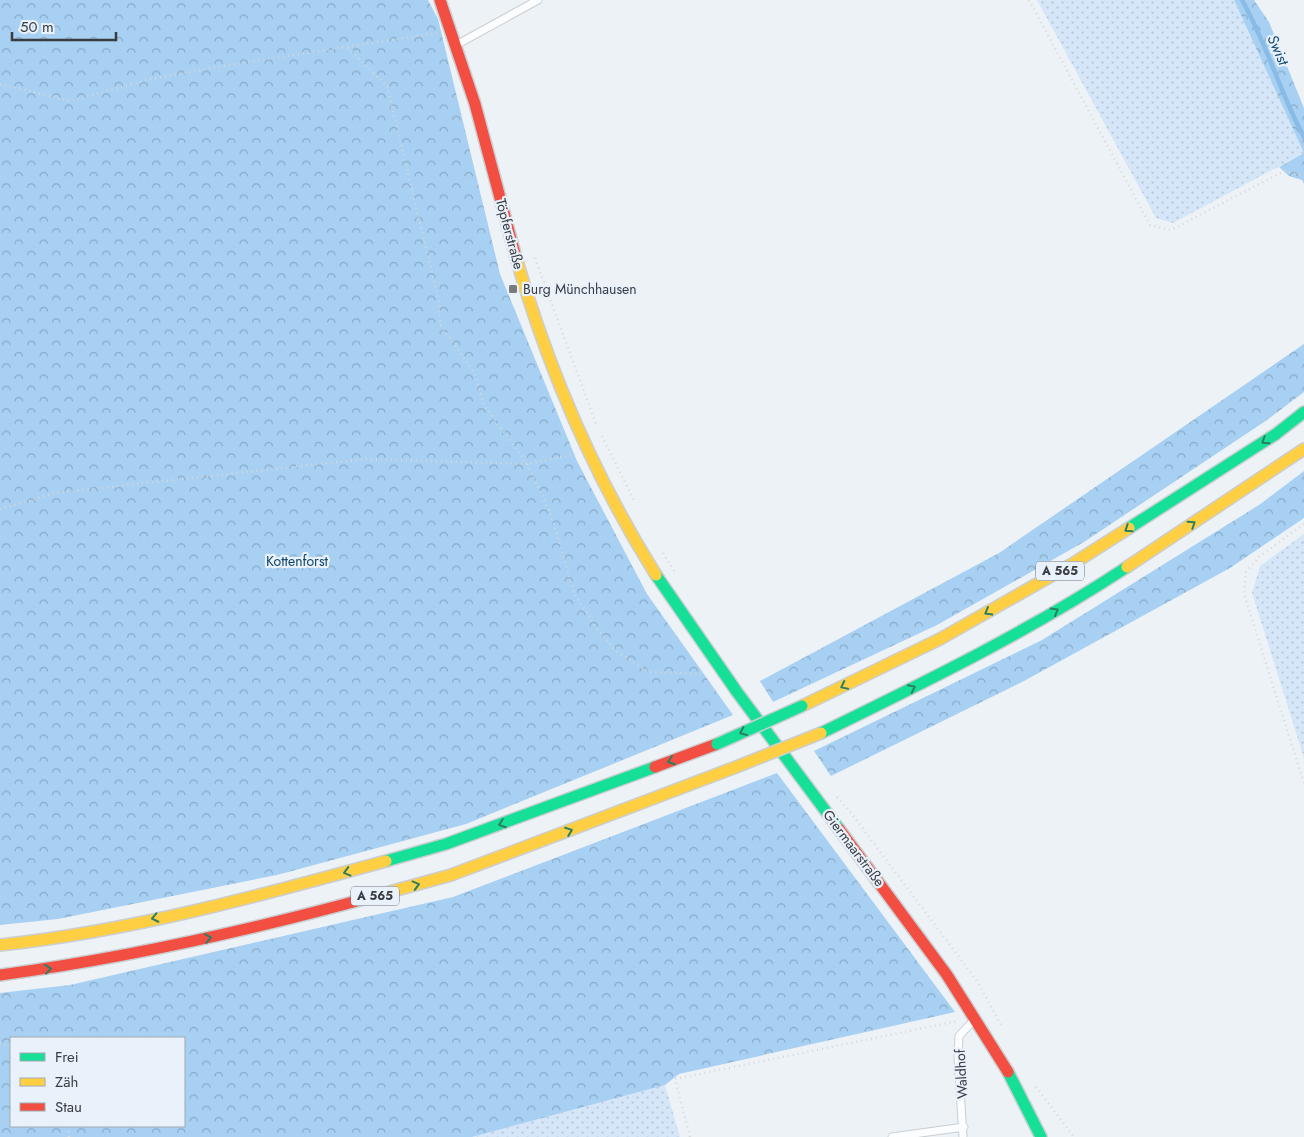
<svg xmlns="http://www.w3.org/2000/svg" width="1304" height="1137" font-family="Jost,sans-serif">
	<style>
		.grass { fill: url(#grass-dots) }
		.forest { fill: url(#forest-crowns); fill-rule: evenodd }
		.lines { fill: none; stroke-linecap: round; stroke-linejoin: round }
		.stream { stroke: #88bbe5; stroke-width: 4.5 }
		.lane-casing { stroke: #caced1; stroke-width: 9 }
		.fast-casing { stroke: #caced1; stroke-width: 14 }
		.slow-casing { stroke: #caced1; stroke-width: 14 }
		.jam-casing { stroke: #caced1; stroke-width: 14 }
		.path { stroke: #d6d8d9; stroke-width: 2.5; stroke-dasharray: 1 4; stroke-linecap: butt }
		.lane { stroke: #fcfdfe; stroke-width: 7 }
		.fast { stroke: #16e098; stroke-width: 11 }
		.slow { stroke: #ffcf43; stroke-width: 11 }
		.jam { stroke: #f24e42; stroke-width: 11 }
		.fast-bridge-casing { stroke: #caced1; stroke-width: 14; stroke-linecap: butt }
		.slow-bridge-casing { stroke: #caced1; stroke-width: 14; stroke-linecap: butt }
		.fast-bridge { stroke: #16e098; stroke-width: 11 }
		.slow-bridge { stroke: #ffcf43; stroke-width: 11 }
		.oneway { stroke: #2b7e63 }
		.poi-dot { fill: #787c80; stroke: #e9f2fb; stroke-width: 2 }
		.labels { text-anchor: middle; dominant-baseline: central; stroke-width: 4.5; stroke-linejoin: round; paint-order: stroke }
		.shield { fill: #e9f2fb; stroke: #6e7378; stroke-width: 1 }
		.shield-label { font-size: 12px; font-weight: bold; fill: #393c40 }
		.street-label { font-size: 14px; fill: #393c40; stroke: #e9f2fb }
		.poi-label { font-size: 14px; fill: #393c40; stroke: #e9f2fb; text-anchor: start }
		.park-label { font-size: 14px; fill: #0e436a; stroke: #e9f2fb }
		.water-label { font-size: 15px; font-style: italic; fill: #184b73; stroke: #e9f2fb }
	</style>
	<defs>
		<pattern id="grass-dots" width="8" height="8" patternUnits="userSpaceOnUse" patternTransform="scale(1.25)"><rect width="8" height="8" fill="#d4e6f8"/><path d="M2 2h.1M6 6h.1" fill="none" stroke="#b7c6d6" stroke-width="1.8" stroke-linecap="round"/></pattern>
		<pattern id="forest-crowns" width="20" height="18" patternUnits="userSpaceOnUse" patternTransform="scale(1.25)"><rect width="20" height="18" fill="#a7d0f3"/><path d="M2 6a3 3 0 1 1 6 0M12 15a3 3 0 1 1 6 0" fill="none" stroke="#89aac6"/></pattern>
	</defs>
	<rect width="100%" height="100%" fill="#edf2f7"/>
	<g class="grass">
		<polygon points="1037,0 1234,0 1304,153 1173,223 1156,218"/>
		<polygon points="1304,534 1304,758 1252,593 1260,566"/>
		<polygon points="665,1085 680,1137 472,1137"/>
	</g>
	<g class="forest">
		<polygon points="0,0 428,0 438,19 500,274 577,461 647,594 733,715 466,824 277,875 58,919 0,925"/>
		<polygon points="1234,0 1254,0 1269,22 1304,108 1304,184 1302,180 1289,176 1279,167 1304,153"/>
		<polygon points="1304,344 1304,392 1267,420 1084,542 937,625 773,702 760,681 999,553"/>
		<polygon points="1304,471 1304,518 1230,568 1024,681 831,776 814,751 1042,640 1259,505"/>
		<path d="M777,773L955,1012L679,1074L665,1085L472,1137H0V993L70,985L453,897ZM11,1038H184V1126H11Z"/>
	</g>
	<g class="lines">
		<path class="stream" d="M1242,0C1267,44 1280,93 1304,137"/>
		<defs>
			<g id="lane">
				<polyline points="458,44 538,0"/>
				<polyline points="892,1137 964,1127"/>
				<polyline points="963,1137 958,1057 959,1036 974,1020"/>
			</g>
			<g id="fast">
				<polyline points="1129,528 1276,434 1304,412"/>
				<polyline points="656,575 737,692 839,829"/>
				<path d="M821,733C925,682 1030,631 1127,567"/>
				<polyline points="386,861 446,844 655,767"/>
				<polyline points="1008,1072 1041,1137"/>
			</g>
			<g id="slow">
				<path d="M515,254C547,366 594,476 656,575"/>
				<polyline points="1127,567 1304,449"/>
				<polyline points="802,706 940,639 1074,563 1129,528"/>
				<polyline points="375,896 451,875 736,767"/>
				<path d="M0,945C131,931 259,896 386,861"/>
			</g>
			<g id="jam">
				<polyline points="440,0 475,104 515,254"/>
				<polyline points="655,767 717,744"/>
				<polyline points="839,829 947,975 1008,1072"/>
				<path d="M0,975C127,958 252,930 375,896"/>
			</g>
		</defs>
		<use href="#lane" class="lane-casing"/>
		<use href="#fast" class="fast-casing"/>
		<use href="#slow" class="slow-casing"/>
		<use href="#jam" class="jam-casing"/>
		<g class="path">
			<polyline points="1029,0 1150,225 1171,230 1284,171 1304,176"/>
			<polyline points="348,48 387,86 439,302 440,324 475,374 484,405 527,464 550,512 575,595 598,630 616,651 649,672 705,674"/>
			<polyline points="0,84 70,101 151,79 228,65 437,33"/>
			<polyline points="535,258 596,424"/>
			<polyline points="602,436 635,502"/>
			<polyline points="0,509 55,493 364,459 527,464 575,454"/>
			<polyline points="1304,524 1259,557 1246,572 1244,594 1304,783"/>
			<polyline points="663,553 676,574"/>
			<polyline points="837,797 852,814 977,981 1001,1025"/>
			<polyline points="0,1043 11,1047"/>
			<polyline points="1036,1087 1074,1137"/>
			<polyline points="69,1126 69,1137"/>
			<polyline points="690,1137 675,1079 958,1021"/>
		</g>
		<use href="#lane" class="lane"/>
		<use href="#fast" class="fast"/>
		<use href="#slow" class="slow"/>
		<use href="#jam" class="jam"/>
		<defs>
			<polyline id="fast-bridge" points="717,744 802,706"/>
			<polyline id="slow-bridge" points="736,767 821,733"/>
		</defs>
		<use href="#fast-bridge" class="fast-bridge-casing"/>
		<use href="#slow-bridge" class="slow-bridge-casing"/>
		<use href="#fast-bridge" class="fast-bridge"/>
		<use href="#slow-bridge" class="slow-bridge"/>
	</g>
	<defs><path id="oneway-chevron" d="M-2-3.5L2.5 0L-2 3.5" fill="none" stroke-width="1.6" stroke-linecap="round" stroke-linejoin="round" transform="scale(1.25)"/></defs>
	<g class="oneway">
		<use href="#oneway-chevron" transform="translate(1265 441) rotate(147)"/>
		<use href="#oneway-chevron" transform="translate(1192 524) rotate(-33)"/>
		<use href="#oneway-chevron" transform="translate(1128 529) rotate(147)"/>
		<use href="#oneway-chevron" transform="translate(1055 611) rotate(-30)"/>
		<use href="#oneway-chevron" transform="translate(988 612) rotate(150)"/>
		<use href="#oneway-chevron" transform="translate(844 686) rotate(154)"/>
		<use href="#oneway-chevron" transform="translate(912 688) rotate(-26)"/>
		<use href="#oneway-chevron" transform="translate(743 732) rotate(156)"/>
		<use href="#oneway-chevron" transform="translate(671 761) rotate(160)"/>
		<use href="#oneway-chevron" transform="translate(502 824) rotate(160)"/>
		<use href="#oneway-chevron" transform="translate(569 831) rotate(-21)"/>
		<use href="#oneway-chevron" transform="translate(347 872) rotate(165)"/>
		<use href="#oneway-chevron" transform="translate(416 885) rotate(-15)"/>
		<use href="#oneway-chevron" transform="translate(155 918) rotate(168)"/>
		<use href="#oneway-chevron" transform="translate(208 938) rotate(-11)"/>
		<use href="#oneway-chevron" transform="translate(48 969) rotate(-7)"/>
	</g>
	<rect class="poi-dot" x="508" y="284" width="10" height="10" rx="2.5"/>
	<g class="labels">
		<g class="shield">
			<rect x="1036" y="561.5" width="48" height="19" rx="4"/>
			<rect x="351" y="886.5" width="48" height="19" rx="4"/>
		</g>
		<g class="shield-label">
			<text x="1060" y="571">A 565</text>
			<text x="375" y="896">A 565</text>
		</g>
		<g class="street-label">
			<text transform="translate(510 234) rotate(75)">Töpferstraße</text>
			<text transform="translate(854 848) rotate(53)">Giermaarstraße</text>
			<text transform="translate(961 1074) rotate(-93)">Waldhof</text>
		</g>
		<g class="poi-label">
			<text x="523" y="289">Burg Münchhausen</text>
		</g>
		<g class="park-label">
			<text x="297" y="561">Kottenforst</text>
		</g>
		<g class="water-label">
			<text transform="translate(1278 50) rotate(66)">Swist</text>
		</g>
	</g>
	<rect x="10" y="1037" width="175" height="90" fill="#e9f2fb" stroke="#a3a9b0"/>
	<rect x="20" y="1053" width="25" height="8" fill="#16e098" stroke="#a3a9b0"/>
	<text x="55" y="1062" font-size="15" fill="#393c40">Frei</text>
	<rect x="20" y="1078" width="25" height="8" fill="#ffcf43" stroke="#a3a9b0"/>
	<text x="55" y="1087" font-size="15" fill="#393c40">Zäh</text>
	<rect x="20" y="1103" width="25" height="8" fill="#f24e42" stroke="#a3a9b0"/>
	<text x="55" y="1112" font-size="15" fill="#393c40">Stau</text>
	<path d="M12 32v8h104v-8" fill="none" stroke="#393c40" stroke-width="2.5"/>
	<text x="20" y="32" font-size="15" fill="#393c40" stroke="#e9f2fb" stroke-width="4" paint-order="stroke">50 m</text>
</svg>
